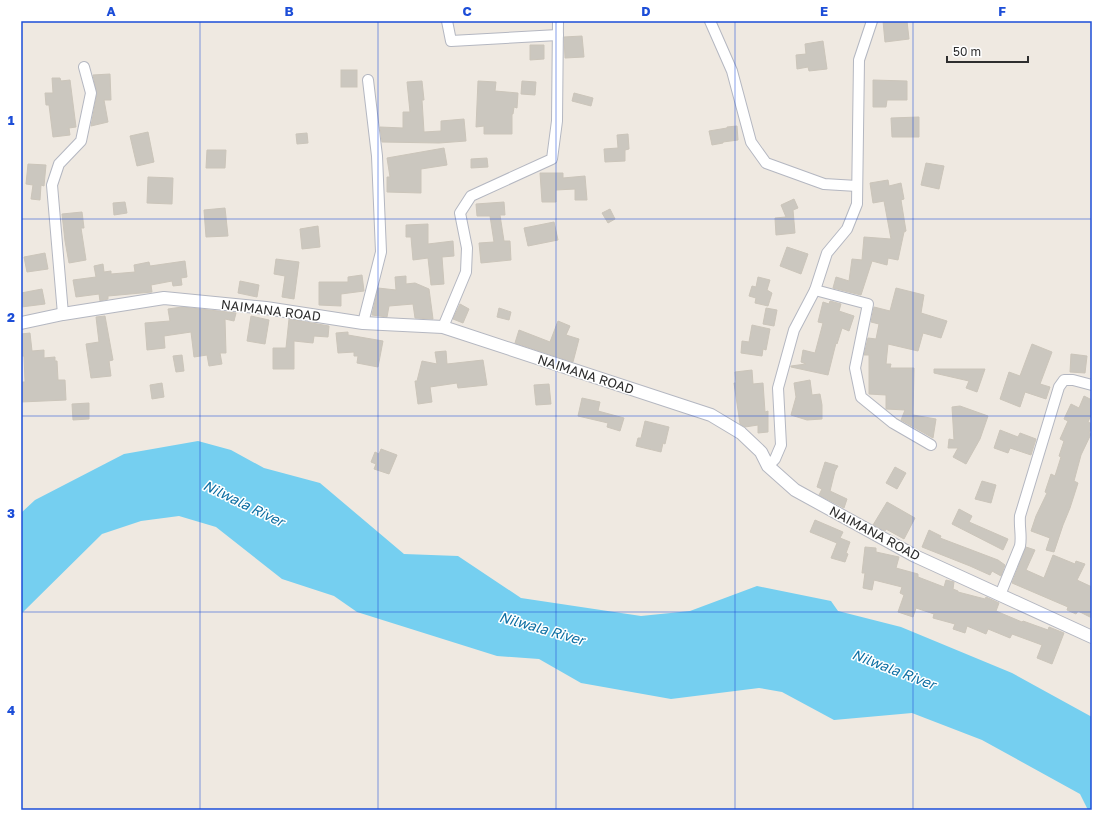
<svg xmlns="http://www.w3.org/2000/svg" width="1113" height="831" font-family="'Golos Text',sans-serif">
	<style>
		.water { fill: #75cff0 }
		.building { fill: #cbc7bf; stroke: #cbc5ba }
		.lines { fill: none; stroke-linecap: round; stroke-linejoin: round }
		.minor-casing { stroke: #b4b7c1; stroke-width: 12 }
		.tertiary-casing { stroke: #b4b7c1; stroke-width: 14 }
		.minor { stroke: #fff; stroke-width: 10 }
		.tertiary { stroke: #fff; stroke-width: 12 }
		.grid { fill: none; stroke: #1d4ed8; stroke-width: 1; stroke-opacity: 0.55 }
		.labels { text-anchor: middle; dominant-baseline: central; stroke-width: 3; stroke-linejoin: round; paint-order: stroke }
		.street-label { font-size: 13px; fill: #2e2e2e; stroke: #fff }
		.water-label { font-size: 14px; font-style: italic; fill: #0d6fa3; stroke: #fff }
		.neatline { fill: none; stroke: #1d4ed8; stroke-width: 1.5 }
		.grid-label { font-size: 13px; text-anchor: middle; font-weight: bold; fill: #1d4ed8 }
	</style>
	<rect width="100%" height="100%" fill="#efe9e1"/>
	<polygon class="water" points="198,441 231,450 264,468 320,483 404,554 458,556 521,598 641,616 690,611 757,586 831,601 838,611 901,627 1012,673 1092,717 1092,810 1088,810 1080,794 982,740 912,713 834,720 782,692 759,688 671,699 581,683 539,659 497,656 357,612 334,596 282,579 216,527 179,516 141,521 102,534 21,614 21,513 35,500 124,454"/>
	<g class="building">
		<polygon points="883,21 907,21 909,39 885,42"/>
		<polygon points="582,36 584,57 565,58 564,37"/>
		<polygon points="823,41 827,69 809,71 808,67 797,69 796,55 806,54 805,44"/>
		<polygon points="530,45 544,45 544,59 530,60"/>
		<rect x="341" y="70" width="16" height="17"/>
		<polygon points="110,74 111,100 104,100 108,122 91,126 97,94 93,75"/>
		<polygon points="52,78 60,78 61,81 70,80 76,127 69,128 70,135 53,137 49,105 46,105 45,93 53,93"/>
		<polygon points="873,80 907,81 907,100 887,100 886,107 873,107"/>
		<polygon points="422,81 424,100 422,100 424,132 441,131 441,121 464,119 466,141 439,143 382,142 380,127 403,128 403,112 410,112 407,82"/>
		<polygon points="478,81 496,82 495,91 518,93 517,108 514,107 513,114 512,114 512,134 484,134 484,126 476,127"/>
		<polygon points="522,81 536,82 535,95 521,94"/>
		<polygon points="574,93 593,98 591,106 572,101"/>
		<polygon points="919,117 919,137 892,137 891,118"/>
		<polygon points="737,126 738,140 723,142 723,143 712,145 709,131 727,128 727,127"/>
		<polygon points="148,132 154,162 137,166 130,136"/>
		<polygon points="307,133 308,143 297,144 296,134"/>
		<polygon points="628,134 629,149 625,150 625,161 605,162 604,149 618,148 617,135"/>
		<polygon points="444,148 447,165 421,169 421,193 387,192 387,177 390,177 387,158"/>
		<polygon points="207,150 226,150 225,168 206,168"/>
		<polygon points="487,158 488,167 471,168 471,159"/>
		<polygon points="926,163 944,166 939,189 921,185"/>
		<polygon points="28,164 46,165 44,186 41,185 40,200 31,199 33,185 26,184"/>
		<polygon points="540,173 563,173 563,178 585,176 587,200 575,200 575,189 556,190 556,202 542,202"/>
		<polygon points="148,177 173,178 172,204 147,203"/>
		<polygon points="888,180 889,186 901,183 904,199 901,200 906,231 904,232 898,260 888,258 887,265 872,261 861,295 833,288 836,277 849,281 852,259 862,260 864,237 891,239 884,201 873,203 870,183"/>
		<polygon points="794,199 798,208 793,210 795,233 776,235 775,218 786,217 781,205"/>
		<polygon points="125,202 127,213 114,215 113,203"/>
		<polygon points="504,202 505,215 500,215 504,241 510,241 511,260 481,263 479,243 494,242 490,216 477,216 476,204"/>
		<polygon points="225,208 228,236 206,237 204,210"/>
		<polygon points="610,209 615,219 608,223 602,213"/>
		<polygon points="82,212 84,228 81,228 86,260 69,263 65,241 62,214"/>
		<polygon points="554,222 558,240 528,246 524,228"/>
		<polygon points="428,224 428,244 453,241 454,256 442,257 444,284 431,285 428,258 413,260 411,237 406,237 406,225"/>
		<polygon points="318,226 320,247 302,249 300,229"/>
		<polygon points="787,247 808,254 801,274 780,266"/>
		<polygon points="45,253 48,269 27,272 24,257"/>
		<polygon points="276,259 299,262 294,299 282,297 285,276 274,274"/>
		<polygon points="185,261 187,277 181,278 182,285 173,286 172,281 151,285 152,292 108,296 108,299 100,301 99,294 76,297 73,280 96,277 94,266 103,264 104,272 111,271 111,274 135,272 134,265 149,262 150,266"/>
		<polygon points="362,275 364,291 341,294 341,306 319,305 319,282 348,282 348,277"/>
		<polygon points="406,276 406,284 415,283 429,289 433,319 415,318 413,304 389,306 387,317 372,315 378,288 396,290 395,277"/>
		<polygon points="758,277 770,280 767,290 772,293 768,306 755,303 756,298 749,296 752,286 756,287"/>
		<polygon points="240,281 259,285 257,297 238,293"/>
		<polygon points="896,288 924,295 921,313 947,321 941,338 923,333 918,351 888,344 886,364 891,364 890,368 914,368 913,415 936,419 933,438 901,420 905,410 886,409 886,395 869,394 869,355 864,355 868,338 876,339 879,324 871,322 874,307 890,311"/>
		<polygon points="42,289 45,304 21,307 21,293"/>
		<polygon points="830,301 841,304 839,311 854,316 849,331 842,328 837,344 836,343 828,375 791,367 791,366 806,364 801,362 803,350 815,353 823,323 818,322 823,302 829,304"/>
		<polygon points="460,304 469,309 463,323 453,319"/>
		<polygon points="182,307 236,313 234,321 225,319 226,353 220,353 222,364 209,366 207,355 194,357 191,332 164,336 165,348 147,350 145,323 170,321 168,309"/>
		<polygon points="499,308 511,312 509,320 497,317"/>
		<polygon points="766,308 777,310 774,326 763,324"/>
		<polygon points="105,316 113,360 109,361 111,376 91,378 86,344 99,342 96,317"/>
		<polygon points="251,316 269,320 265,344 247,341"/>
		<polygon points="289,319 329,326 328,337 314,336 313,343 294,341 294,369 273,369 273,348 286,348"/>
		<polygon points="558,321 570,326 566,335 579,339 573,362 515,343 519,330 550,342"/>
		<polygon points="752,325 770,329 766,350 763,349 762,356 741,353 742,341 749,342"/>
		<polygon points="348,332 348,335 383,341 378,367 357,363 358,356 354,356 354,352 338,353 336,333"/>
		<polygon points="30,333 32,351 44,350 44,358 55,357 55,361 57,361 58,380 65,380 66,400 21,402 21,382 25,382 24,356 21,356 21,334"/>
		<polygon points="1032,344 1052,352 1040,384 1050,387 1046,399 1025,392 1020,407 1000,399 1009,372 1020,376"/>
		<polygon points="446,351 447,364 483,360 487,385 458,388 457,383 430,387 432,402 418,404 415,381 417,381 422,361 437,364 435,352"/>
		<polygon points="1071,354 1087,356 1085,373 1070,372"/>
		<polygon points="182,355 184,371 176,372 173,356"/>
		<polygon points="934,369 985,369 977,392 966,388 969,381 934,373"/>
		<polygon points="752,370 753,384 763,383 765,412 768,411 768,432 758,433 758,425 745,427 740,424 734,383 736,383 735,372"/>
		<polygon points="810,380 812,395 820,394 822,405 822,419 807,420 791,415 796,397 794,383"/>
		<polygon points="162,383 164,397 152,399 150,385"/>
		<polygon points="549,384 551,404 536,405 534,385"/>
		<polygon points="1084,396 1092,400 1092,413 1088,422 1092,424 1092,427 1089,433 1091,434 1081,455 1074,481 1078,483 1070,508 1063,525 1054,552 1046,550 1050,538 1031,531 1036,516 1047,493 1045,492 1051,474 1055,476 1061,457 1059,456 1064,441 1060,439 1068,421 1064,419 1071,404 1079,408"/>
		<polygon points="582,398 600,402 598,411 624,418 620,431 607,427 608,423 578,416"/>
		<polygon points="89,403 89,419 73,420 72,404"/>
		<polygon points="960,406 988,416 980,439 966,464 953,457 958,448 948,448 949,439 954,440 952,407"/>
		<polygon points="645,421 669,427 665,444 663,443 661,452 636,446 638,438 641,438"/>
		<polygon points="1000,430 1018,437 1020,433 1036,439 1031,455 1010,448 1008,453 994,448"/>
		<polygon points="381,449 397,455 389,474 374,469 376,464 371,462 375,452 379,454"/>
		<polygon points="825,462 838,466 835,471 830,491 847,499 844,508 819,495 822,489 817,487"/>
		<polygon points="895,467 906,473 897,489 886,483"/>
		<polygon points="982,481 996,485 991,503 975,499"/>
		<polygon points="887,502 915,518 904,539 886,529 885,531 873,525"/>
		<polygon points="959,509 972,516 969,522 1008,539 1003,550 952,524"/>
		<polygon points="815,520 843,532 840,538 850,542 846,553 848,554 845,562 831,558 837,543 810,532"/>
		<polygon points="929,530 941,536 940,538 998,560 1005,565 1001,576 992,571 990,575 970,566 922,547"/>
		<polygon points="865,547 876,548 876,552 899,557 896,568 918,574 918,577 944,587 946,580 954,582 953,589 958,591 958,592 985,599 986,597 999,603 996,611 1022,622 1023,621 1048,630 1049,627 1064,633 1052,664 1037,658 1042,645 1012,634 1010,638 988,629 986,634 967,626 965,633 953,629 955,624 933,618 934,614 916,608 913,617 898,612 904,595 900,593 902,587 874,580 872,590 863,588 865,573 862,573"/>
		<polygon points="1026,547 1035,550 1026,570 1044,578 1053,555 1075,564 1076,561 1085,564 1077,580 1092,587 1092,618 1078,611 1076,614 1067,610 1068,607 1012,583"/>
	</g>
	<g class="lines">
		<defs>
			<g id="minor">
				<polyline points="447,21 451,41 558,35"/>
				<polyline points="710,21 732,71 751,142 766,163 824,184 857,186"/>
				<polyline points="815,290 868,304 855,368 861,397 893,423 931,445"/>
				<polyline points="63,314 52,185 59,164 81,141 91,93 84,67"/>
				<polyline points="363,323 381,252 377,156 368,80"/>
				<polyline points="443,327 466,272 467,248 460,213 471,196 552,159 557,121 558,21"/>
				<polyline points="768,466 775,459 781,445 778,388 794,330 815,290 827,253 847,229 857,204 859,60 872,21"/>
				<path d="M1000,595L1020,546C1022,536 1019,527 1020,516L1059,387L1064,380H1073L1092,385"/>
			</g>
			<polyline id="tertiary" points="21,323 63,314 164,298 266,308 363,323 443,327 711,415 741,433 761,452 768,466 795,490 915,556 1092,637"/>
		</defs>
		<use href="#minor" class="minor-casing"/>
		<use href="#tertiary" class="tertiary-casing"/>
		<use href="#minor" class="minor"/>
		<use href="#tertiary" class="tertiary"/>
	</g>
	<path class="grid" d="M200,21V810M378,21V810M556,21V810M735,21V810M913,21V810M21,219H1092M21,416H1092M21,612H1092"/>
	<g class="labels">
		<g class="street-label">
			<text transform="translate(271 310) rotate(7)">NAIMANA ROAD</text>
			<text transform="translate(586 374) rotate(18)">NAIMANA ROAD</text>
			<text transform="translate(875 533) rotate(28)">NAIMANA ROAD</text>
		</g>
		<g class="water-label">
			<text transform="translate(244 503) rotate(26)">Nilwala River</text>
			<text transform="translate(542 628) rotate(16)">Nilwala River</text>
			<text transform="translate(894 669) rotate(21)">Nilwala River</text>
		</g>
	</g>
	<rect width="1113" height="831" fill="none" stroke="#ffffff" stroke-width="44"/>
	<path d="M947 56v6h81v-6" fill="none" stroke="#2e2e2e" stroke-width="2"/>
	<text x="953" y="56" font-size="12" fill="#2e2e2e" stroke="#ffffff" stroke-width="3" paint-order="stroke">50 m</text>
	<rect x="22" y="22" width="1069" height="787" class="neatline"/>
	<g class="grid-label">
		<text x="111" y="16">A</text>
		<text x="289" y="16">B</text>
		<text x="467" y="16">C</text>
		<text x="646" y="16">D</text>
		<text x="824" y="16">E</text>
		<text x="1002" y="16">F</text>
		<text x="11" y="125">1</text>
		<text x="11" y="322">2</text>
		<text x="11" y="518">3</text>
		<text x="11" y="715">4</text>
	</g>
</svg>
